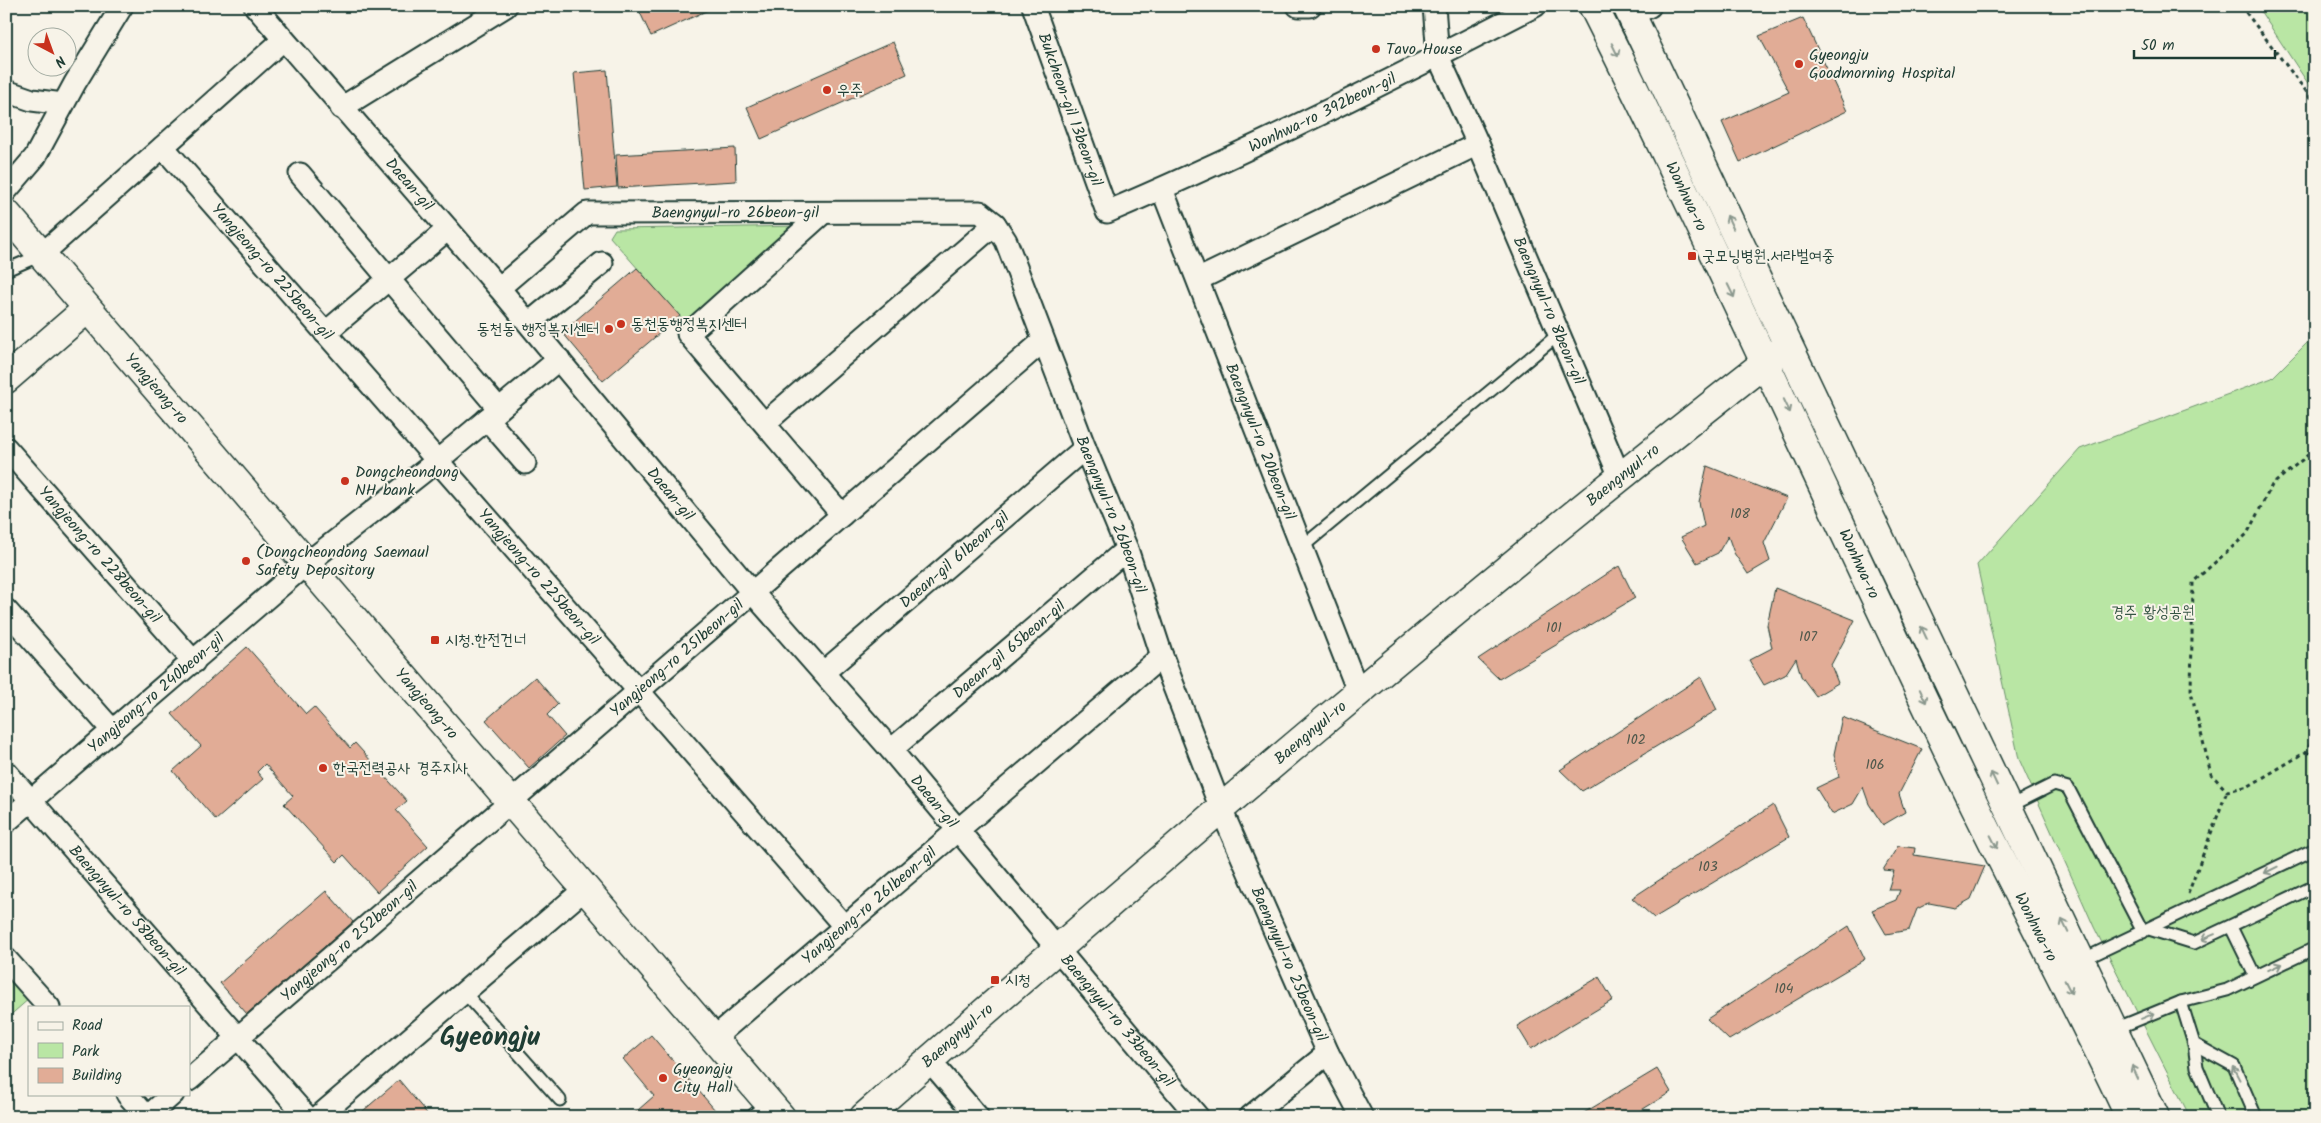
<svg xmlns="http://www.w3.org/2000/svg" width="2321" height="1123" font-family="Kalam,'Poor Story',sans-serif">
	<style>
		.green { fill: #b9e6a4; stroke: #6c926c }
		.building { fill: #e1ac96; stroke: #1f3d34 }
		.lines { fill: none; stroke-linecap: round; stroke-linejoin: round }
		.lane-casing { stroke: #1f3d34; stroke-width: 15 }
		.street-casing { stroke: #1f3d34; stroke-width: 25 }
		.secondary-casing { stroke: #1f3d34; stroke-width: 31 }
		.path { stroke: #1f3d34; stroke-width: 3; stroke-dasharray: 4 4; stroke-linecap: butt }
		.lane { stroke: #f7f3e8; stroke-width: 11 }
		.street { stroke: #f7f3e8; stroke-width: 21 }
		.secondary { stroke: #f7f3e8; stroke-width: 28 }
		.oneway { stroke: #8b988e }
		.poi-dot { fill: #c8321e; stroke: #f7f3e8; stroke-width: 2 }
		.labels { text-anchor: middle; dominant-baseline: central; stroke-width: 4; stroke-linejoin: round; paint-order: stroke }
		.number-label { font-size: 14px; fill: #50594c }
		.poi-label { font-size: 16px; fill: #1f3d34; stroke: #f7f3e8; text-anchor: start }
		.street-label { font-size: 16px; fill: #1f3d34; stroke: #f7f3e8 }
		.park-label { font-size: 16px; fill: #365645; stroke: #f7f3e8 }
		.town-label { font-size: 26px; font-weight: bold; fill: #1f3d34; stroke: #f7f3e8 }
	</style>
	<rect width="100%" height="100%" fill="#f7f3e8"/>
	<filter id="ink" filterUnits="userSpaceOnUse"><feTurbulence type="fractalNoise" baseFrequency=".02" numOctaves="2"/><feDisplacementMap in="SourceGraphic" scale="10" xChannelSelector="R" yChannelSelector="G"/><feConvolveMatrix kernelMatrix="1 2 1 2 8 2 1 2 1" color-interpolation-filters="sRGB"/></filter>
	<g filter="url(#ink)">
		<g class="green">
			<polygon points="2257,6 2315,6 2315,94"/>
			<polygon points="810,226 695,321 684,321 610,237 615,229"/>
			<polygon points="2315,335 2315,1117 2190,1117 2094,927 2019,759 1977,565 2080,449 2272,378"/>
			<polygon points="6,972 30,998 6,1019"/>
		</g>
		<g class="building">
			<polygon points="637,6 717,6 651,36"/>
			<polygon points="1803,18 1847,111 1740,162 1722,122 1789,92 1759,36"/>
			<polygon points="893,42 907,74 761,139 747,107"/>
			<polygon points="607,70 617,187 585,190 574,73"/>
			<polygon points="735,148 736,181 618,188 616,155"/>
			<polygon points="637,268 680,316 603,381 562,332"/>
			<polygon points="1707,466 1787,498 1764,543 1770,561 1748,574 1734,553 1728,536 1718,553 1697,563 1681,537 1704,526 1699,502"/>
			<polygon points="1619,566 1635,598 1499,679 1478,659"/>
			<polygon points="1775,588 1855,620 1831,665 1838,683 1816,696 1801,676 1796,658 1785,675 1764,685 1749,660 1772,648 1767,625"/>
			<polygon points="247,647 306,714 314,707 350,748 355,743 407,801 396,810 428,846 377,892 344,855 337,862 284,804 293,796 265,764 257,772 263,779 216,820 173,771 201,746 172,714"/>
			<polygon points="535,677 558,704 547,715 565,736 529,768 486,720"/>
			<polygon points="1701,677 1717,710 1582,791 1560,770"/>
			<polygon points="1842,717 1922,749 1899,794 1905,812 1883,825 1869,804 1863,787 1853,804 1832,814 1816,788 1839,777 1834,754"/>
			<polygon points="1773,805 1789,837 1654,918 1632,898"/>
			<polygon points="1898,846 1915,848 1914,855 1985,866 1971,899 1955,908 1929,903 1917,909 1909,930 1886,934 1872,910 1896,900 1900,890 1888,890 1894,871 1883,870"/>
			<polygon points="326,891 353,922 247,1014 220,983"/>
			<polygon points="1849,926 1865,959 1729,1040 1707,1019"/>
			<polygon points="1599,977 1613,1000 1531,1049 1517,1026"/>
			<polygon points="651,1035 721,1117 630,1117 654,1096 623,1059"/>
			<polygon points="1657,1069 1671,1092 1630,1117 1577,1117"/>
			<polygon points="399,1080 430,1117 356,1117"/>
		</g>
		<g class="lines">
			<defs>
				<g id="lane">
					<polyline points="6,270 41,255"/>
					<polyline points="1302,547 1559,334"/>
					<polyline points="2008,807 2054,784 2068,788 2143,932"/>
					<polyline points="2231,927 2255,976"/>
					<polyline points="2149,929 2194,943 2315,886"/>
					<polyline points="2082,960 2315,849"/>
					<polyline points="464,992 560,1100"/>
					<polyline points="2181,1002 2194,1044 2234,1066 2256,1117"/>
					<polyline points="2115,1029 2181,1002 2227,990 2315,948"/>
					<polyline points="2194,1044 2197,1067 2218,1117"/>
					<polyline points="751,1117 769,1101"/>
				</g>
				<g id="street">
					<path id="s1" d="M255,6L499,288L752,592L891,750L1198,1117"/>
					<path id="s2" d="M1033,6L1107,212C1253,150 1395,78 1535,6"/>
					<polyline points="1298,6 1310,6"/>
					<path id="s3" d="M1434,6L1438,56L1478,144L1620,477"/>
					<polyline points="1632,15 1650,6"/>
					<polyline points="6,91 32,100 63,104"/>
					<polyline points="341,108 506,6"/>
					<path id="s4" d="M163,147L845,927"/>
					<polyline points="300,174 499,409"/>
					<path id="s5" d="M1162,189L1359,694"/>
					<polyline points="6,191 35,157 75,83 122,6"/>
					<polyline points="823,213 688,334 842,515"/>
					<polyline points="41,255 283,40"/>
					<polyline points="1199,279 1478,144"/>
					<path id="s6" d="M499,288L587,213L980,212L995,224L1006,241L1085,448L1127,549L1162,656L1221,809L1328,1053L1362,1117"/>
					<polyline points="529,323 602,263"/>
					<polyline points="325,333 448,229"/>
					<polyline points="487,419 525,463"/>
					<polyline points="765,423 995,224"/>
					<path id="s7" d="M6,448L194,662"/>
					<polyline points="6,610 113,731"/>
					<path id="s8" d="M824,672L1085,448"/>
					<path id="s9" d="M891,750L1127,549"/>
					<path id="s10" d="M6,772L307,1117"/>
					<path id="s11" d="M6,822L306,564L437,461L559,359"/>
					<polyline points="6,959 49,1007"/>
					<path id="s12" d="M714,1038L1162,656"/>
					<polyline points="929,1060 978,1117"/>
					<path id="s13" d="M189,1080L1043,341"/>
					<polyline points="127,1094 147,1117"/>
					<polyline points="147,1117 173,1094"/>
					<polyline points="318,1117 586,888"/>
					<polyline points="1250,1117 1328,1053"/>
				</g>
				<g id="secondary">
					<path id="s14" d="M1593,6C1726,270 1845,541 1975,806C2026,910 2081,1012 2130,1117"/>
					<polyline points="1627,6 2155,1117"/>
					<path id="s15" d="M6,213L781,1117"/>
					<polyline points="6,379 87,309"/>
					<path id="s16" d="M864,1117C1164,855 1466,595 1780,351"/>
				</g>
			</defs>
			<use href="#lane" class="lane-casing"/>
			<use href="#street" class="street-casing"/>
			<use href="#secondary" class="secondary-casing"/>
			<g class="path">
				<polyline points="2241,6 2315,103"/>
				<polyline points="2315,449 2272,485 2247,534 2193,582 2191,692 2211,774 2227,791 2249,786 2306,752 2315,733"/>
				<polyline points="2315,566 2312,568 2315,634"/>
				<polyline points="2306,752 2315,757"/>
				<polyline points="2188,894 2227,791"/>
			</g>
			<use href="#lane" class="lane"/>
			<use href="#street" class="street"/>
			<use href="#secondary" class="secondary"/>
		</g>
		<defs><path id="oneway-shaft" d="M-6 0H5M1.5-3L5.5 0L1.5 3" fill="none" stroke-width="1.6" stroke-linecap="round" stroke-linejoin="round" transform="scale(1.25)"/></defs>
		<g class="oneway">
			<use href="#oneway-shaft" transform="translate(1615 50) rotate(64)"/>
			<use href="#oneway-shaft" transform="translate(1730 222) rotate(-115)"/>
			<use href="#oneway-shaft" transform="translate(1731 291) rotate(64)"/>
			<use href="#oneway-shaft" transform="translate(1787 406) rotate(65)"/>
			<use href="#oneway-shaft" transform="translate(1924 633) rotate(-115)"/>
			<use href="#oneway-shaft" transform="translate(1923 696) rotate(65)"/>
			<use href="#oneway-shaft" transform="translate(1994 779) rotate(-115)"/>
			<use href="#oneway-shaft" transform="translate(1994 842) rotate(63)"/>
			<use href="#oneway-shaft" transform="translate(2271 870) rotate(154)"/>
			<use href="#oneway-shaft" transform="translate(2065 926) rotate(-116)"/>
			<use href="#oneway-shaft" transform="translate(2208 937) rotate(158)"/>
			<use href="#oneway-shaft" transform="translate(2275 967) rotate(-25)"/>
			<use href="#oneway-shaft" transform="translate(2068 987) rotate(63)"/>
			<use href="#oneway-shaft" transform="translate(2148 1016) rotate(-22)"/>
			<use href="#oneway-shaft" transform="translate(2135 1072) rotate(-114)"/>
			<use href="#oneway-shaft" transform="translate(2236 1073) rotate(-118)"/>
		</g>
	</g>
	<g class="poi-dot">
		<circle cx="1376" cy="49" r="5"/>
		<circle cx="1799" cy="64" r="5"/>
		<circle cx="827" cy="90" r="5"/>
		<rect x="1687" y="251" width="10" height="10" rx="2.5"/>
		<circle cx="621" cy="324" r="5"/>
		<circle cx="609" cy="329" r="5"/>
		<circle cx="345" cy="481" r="5"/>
		<circle cx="246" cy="561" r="5"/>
		<rect x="430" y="635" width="10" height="10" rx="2.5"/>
		<circle cx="323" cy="768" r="5"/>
		<rect x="990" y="975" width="10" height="10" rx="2.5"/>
		<circle cx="663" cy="1078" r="5"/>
	</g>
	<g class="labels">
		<g class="number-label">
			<text x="1740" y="514">108</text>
			<text x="1554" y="628">101</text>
			<text x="1808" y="637">107</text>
			<text x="1636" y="740">102</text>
			<text x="1875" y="765">106</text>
			<text x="1708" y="867">103</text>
			<text x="1784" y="989">104</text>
		</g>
		<g class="poi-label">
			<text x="1386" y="49">Tavo House</text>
			<text x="1809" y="55">Gyeongju<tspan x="1809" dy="18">Goodmorning Hospital</tspan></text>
			<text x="837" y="90">우주</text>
			<text x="1702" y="256">굿모닝병원.서라벌여중</text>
			<text x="631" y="324">동천동행정복지센터</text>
			<text x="599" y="329" text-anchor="end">동천동 행정복지센터</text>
			<text x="355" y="472">Dongcheondong<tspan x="355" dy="18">NH bank</tspan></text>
			<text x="256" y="552">(Dongcheondong Saemaul<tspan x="256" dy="18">Safety Depository</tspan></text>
			<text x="445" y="640">시청.한전건너</text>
			<text x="333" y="768">한국전력공사 경주지사</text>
			<text x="1005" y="980">시청</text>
			<text x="673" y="1069">Gyeongju<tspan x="673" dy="18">City Hall</tspan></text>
		</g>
		<g class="street-label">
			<text stroke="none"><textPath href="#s2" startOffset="110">Bukcheon-gil 13beon-gil</textPath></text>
			<text stroke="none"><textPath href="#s2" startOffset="456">Wonhwa-ro 392beon-gil</textPath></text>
			<text stroke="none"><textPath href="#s1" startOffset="236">Daean-gil</textPath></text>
			<text stroke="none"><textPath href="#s14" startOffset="212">Wonhwa-ro</textPath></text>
			<text stroke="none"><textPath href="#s6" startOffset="264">Baengnyul-ro 26beon-gil</textPath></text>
			<text stroke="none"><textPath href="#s4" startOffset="166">Yangjeong-ro 225beon-gil</textPath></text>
			<text stroke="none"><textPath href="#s3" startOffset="328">Baengnyul-ro 8beon-gil</textPath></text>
			<text stroke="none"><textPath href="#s15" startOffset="231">Yangjeong-ro</textPath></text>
			<text stroke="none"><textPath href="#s5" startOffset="271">Baengnyul-ro 20beon-gil</textPath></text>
			<text stroke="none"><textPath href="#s16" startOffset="994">Baengnyul-ro</textPath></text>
			<text stroke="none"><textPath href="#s1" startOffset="641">Daean-gil</textPath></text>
			<text stroke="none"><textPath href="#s6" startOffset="841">Baengnyul-ro 26beon-gil</textPath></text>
			<text stroke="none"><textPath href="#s7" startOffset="142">Yangjeong-ro 228beon-gil</textPath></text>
			<text stroke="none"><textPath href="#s8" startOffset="172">Daean-gil 61beon-gil</textPath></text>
			<text stroke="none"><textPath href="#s14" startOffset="618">Wonhwa-ro</textPath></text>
			<text stroke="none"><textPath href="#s4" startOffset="571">Yangjeong-ro 225beon-gil</textPath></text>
			<text stroke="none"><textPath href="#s9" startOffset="155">Daean-gil 65beon-gil</textPath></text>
			<text stroke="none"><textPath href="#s13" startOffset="645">Yangjeong-ro 251beon-gil</textPath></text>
			<text stroke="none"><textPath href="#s11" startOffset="198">Yangjeong-ro 240beon-gil</textPath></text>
			<text stroke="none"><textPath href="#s15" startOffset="646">Yangjeong-ro</textPath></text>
			<text stroke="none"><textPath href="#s16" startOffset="589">Baengnyul-ro</textPath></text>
			<text stroke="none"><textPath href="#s1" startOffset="1046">Daean-gil</textPath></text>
			<text stroke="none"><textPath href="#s12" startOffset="204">Yangjeong-ro 261beon-gil</textPath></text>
			<text stroke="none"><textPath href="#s10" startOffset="184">Baengnyul-ro 58beon-gil</textPath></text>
			<text stroke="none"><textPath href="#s14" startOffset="1022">Wonhwa-ro</textPath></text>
			<text stroke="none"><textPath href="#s13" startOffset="212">Yangjeong-ro 252beon-gil</textPath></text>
			<text stroke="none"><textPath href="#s6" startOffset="1325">Baengnyul-ro 25beon-gil</textPath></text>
			<text stroke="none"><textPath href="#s1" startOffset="1332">Baengnyul-ro 33beon-gil</textPath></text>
			<text stroke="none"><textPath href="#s16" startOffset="124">Baengnyul-ro</textPath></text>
		</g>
		<g class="park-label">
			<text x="2153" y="612">경주 황성공원</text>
		</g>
		<g class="town-label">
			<text x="490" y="1038">Gyeongju</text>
		</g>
	</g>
	<rect width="2321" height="1123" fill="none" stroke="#f7f3e8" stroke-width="25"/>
	<rect x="12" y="12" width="2296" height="1098" fill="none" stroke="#1f3d34" stroke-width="2" filter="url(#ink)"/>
	<rect x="28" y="1006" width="162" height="90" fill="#f7f3e8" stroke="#a1aaa0"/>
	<rect x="38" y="1022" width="25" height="8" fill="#f7f3e8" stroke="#a1aaa0"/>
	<text x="72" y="1030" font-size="15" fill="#1f3d34">Road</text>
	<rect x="38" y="1043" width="25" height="15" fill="#b9e6a4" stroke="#a1aaa0"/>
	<text x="72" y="1056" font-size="15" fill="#1f3d34">Park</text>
	<rect x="38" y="1068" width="25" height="15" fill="#e1ac96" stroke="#a1aaa0"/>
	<text x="72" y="1080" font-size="15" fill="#1f3d34">Building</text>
	<g transform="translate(52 52) rotate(139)"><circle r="24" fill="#f7f3e8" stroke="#a1aaa0"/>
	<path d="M0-4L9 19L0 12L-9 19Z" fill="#c8321e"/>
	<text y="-8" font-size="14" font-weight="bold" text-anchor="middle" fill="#1f3d34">N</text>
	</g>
	<path d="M2134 50v8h141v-8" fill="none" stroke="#1f3d34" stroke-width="2.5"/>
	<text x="2141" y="50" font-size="15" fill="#1f3d34" stroke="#f7f3e8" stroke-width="4" paint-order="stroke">50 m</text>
</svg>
